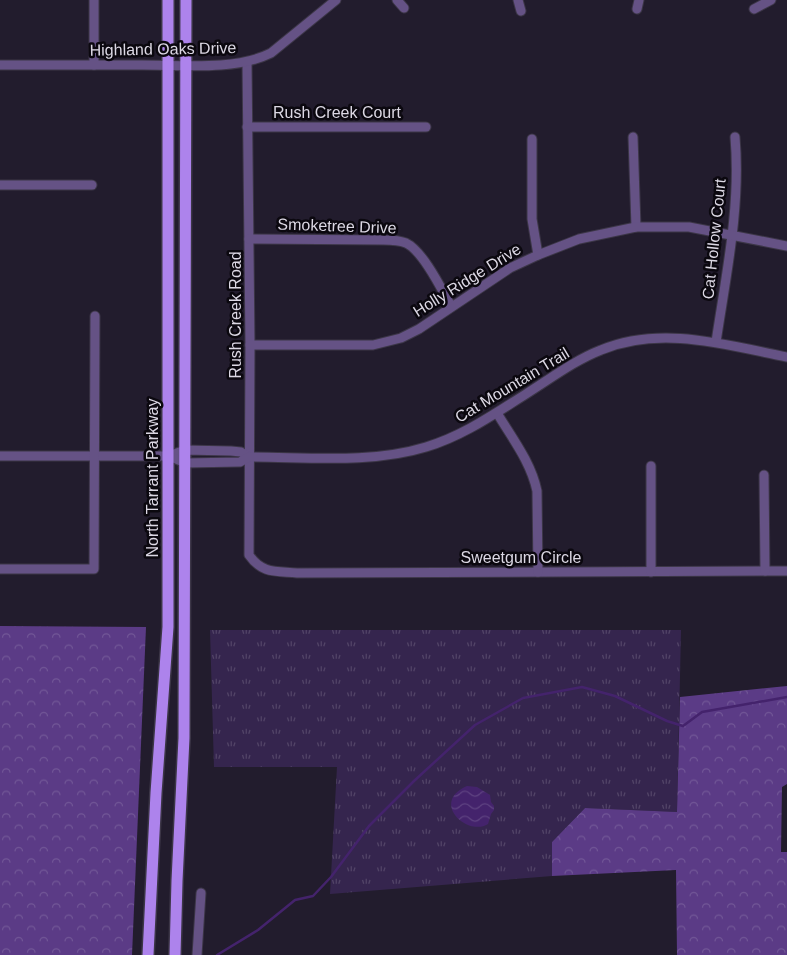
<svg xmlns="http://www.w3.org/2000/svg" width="787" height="955" font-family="Helvetica,sans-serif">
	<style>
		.grass { fill: url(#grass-tufts) }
		.forest { fill: url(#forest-crowns) }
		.water { fill: url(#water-waves) }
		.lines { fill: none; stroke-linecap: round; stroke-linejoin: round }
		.stream { stroke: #44236c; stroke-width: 2.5 }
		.minor-casing { stroke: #3c3647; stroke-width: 11 }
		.major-casing { stroke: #3c3647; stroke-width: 14 }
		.minor { stroke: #655285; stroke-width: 9 }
		.major { stroke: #ad83ec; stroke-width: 11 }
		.labels { text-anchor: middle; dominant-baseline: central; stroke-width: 5; stroke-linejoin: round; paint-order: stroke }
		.street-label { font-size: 16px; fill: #dcd8e4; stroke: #0b080f }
	</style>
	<defs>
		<pattern id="grass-tufts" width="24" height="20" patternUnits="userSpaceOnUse" patternTransform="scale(1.25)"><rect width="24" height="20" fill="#35254e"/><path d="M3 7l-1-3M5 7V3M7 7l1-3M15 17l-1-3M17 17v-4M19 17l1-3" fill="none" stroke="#524467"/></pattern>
		<pattern id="forest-crowns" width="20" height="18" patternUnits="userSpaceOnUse" patternTransform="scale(1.25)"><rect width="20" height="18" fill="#5b3b86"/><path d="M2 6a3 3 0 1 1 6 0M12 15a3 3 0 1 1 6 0" fill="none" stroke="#725797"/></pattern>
		<pattern id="water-waves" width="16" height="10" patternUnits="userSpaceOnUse" patternTransform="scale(1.25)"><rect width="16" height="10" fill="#44236c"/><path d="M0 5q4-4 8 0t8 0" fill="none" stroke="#5e4281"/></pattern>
	</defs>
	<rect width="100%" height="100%" fill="#221c2d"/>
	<polygon class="grass" points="210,630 681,630 677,812 585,808 552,842 552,876 330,894 337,767 214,767"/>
	<g class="forest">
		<polygon points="0,626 146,627 132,955 0,955"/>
		<polygon points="787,686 787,784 782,787 781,852 787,852 787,955 677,955 676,870 552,876 552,842 585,808 677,812 680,697"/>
	</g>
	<path class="water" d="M467,786L477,787L490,795L491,802L494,806V810L491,814L488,824C467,837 430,802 467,786Z"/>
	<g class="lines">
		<polyline class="stream" points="217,955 258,930 295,900 313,896 331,877 369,826 414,781 475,725 523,698 582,687 615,696 667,721 683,726 702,712 787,697"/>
		<defs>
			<g id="minor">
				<polyline points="94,0 94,65"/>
				<polyline points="397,0 404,8"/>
				<polyline points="518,0 521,11"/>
				<polyline points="637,9 639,0"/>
				<polyline points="754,9 771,0"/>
				<path d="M247,62L250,345L249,555C262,574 276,571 297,573L787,571"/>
				<path d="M0,65C47,65 95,65 142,65C182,65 235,71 271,53L336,0"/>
				<polyline points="247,127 426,127"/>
				<polyline points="633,137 636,227"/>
				<polyline points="532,139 532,219 538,255"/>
				<polyline points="0,185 92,185"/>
				<path d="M249,239L383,240C391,240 399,240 406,243C423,251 442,290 451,306"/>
				<path d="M716,342C726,275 741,206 735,137"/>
				<polyline points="250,345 373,345 401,338 419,329 510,268 538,255 579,239 636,227 689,227 787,246"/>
				<path d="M497,413C512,438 531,462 537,491L538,572"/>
				<polyline points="0,456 169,456 185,450 231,451 241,452 249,457"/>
				<path d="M169,456L185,463L240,462L249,457C307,457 371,464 426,447C463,436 494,414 526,394C550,379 575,360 601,350C661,325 726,345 787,357"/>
				<polyline points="651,466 651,572"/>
				<polyline points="764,475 765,571"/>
				<polyline points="0,569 94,569 95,316"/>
				<polyline points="197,955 201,893"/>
			</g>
			<g id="major">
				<polyline points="148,955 156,793 168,627 168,0"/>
				<polyline points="175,955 177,881 184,738 186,0"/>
			</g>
		</defs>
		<use href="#minor" class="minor-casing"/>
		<use href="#major" class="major-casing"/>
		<use href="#minor" class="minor"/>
		<use href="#major" class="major"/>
	</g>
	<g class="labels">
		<g class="street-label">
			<text transform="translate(163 49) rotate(-1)">Highland Oaks Drive</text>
			<text x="337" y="112">Rush Creek Court</text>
			<text transform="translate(337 226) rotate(2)">Smoketree Drive</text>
			<text transform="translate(714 239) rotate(-84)">Cat Hollow Court</text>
			<text transform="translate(467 280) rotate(-32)">Holly Ridge Drive</text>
			<text transform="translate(235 315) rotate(-90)">Rush Creek Road</text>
			<text transform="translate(512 385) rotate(-31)">Cat Mountain Trail</text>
			<text transform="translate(152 478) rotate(-90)">North Tarrant Parkway</text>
			<text x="521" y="557">Sweetgum Circle</text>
		</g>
	</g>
</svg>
